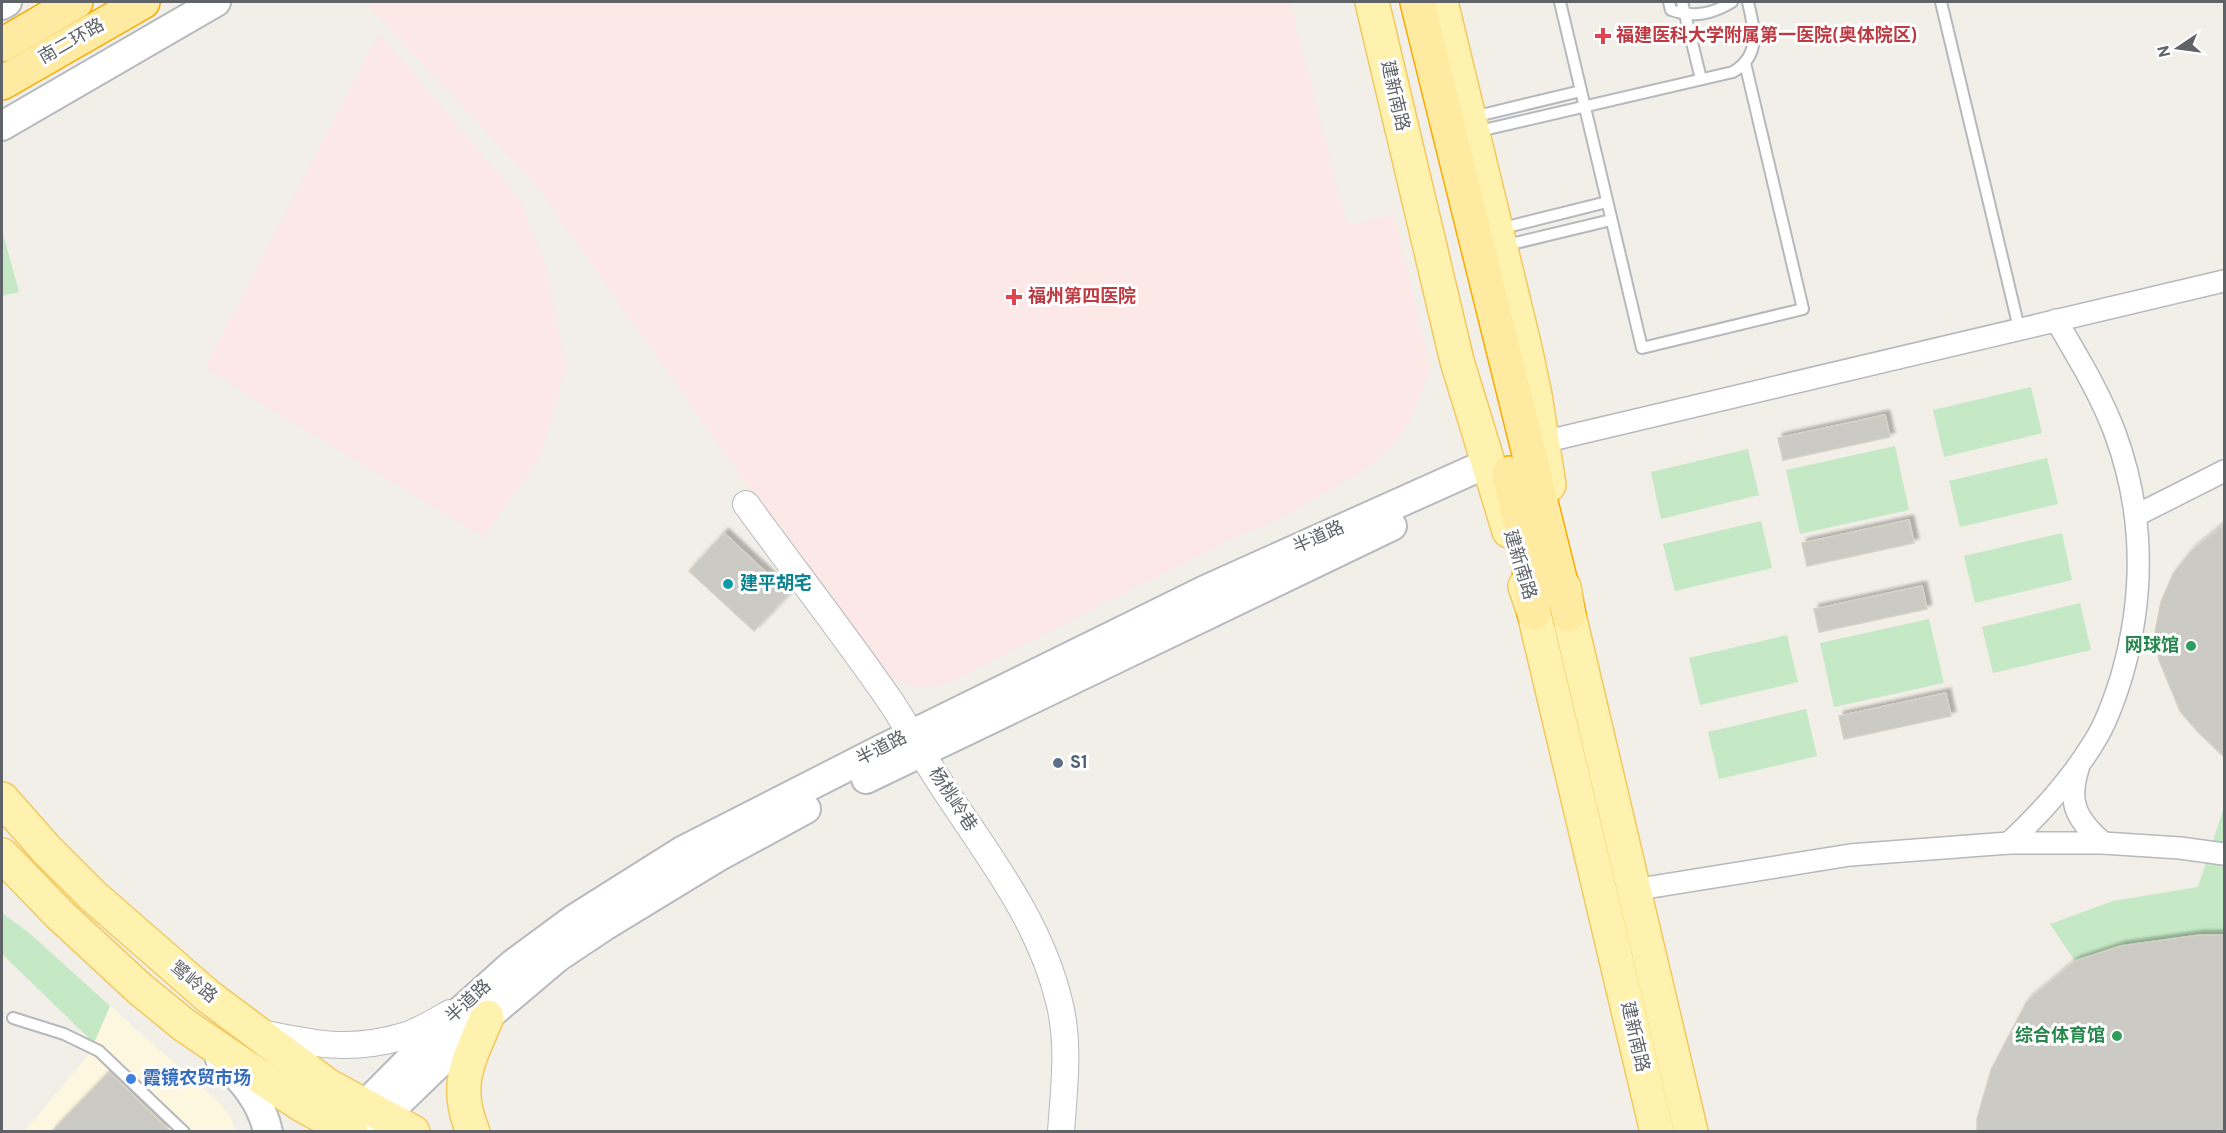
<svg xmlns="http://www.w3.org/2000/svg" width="2226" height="1133" font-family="Overpass,'Noto Sans SC',sans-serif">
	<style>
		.commercial { fill: #fef7e0 }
		.medical { fill: #fce8e6 }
		.green { fill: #c5e8c5 }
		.building { fill: #cccac5; stroke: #d6d1c6; stroke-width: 1.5; filter: url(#shadow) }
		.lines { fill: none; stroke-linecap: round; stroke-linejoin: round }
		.service-casing { stroke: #b5b8bc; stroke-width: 14 }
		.minor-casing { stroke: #b5b8bc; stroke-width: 24 }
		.tertiary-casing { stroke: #b5b8bc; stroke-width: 28 }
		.secondary-casing { stroke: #b6babf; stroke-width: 32 }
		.primary-casing { stroke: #f2c960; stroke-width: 36 }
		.trunk-casing { stroke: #f9ab00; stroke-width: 36 }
		.service { stroke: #fff; stroke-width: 10 }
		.minor { stroke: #fff; stroke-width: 21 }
		.tertiary { stroke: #fff; stroke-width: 26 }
		.secondary { stroke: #fff; stroke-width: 28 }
		.primary { stroke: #fff2af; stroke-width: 33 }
		.trunk { stroke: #feeaa1; stroke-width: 33 }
		.health-dot { fill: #e0444e; stroke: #fff; stroke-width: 2 }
		.culture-dot { fill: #0f9aa8; stroke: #fff; stroke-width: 2 }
		.leisure-dot { fill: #2e9e5b; stroke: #fff; stroke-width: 2 }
		.service-dot { fill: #5c6f8a; stroke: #fff; stroke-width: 2 }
		.shop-dot { fill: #3f7fe0; stroke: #fff; stroke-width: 2 }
		.labels { text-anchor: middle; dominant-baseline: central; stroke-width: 6; stroke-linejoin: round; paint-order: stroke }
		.health-label { font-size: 18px; font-weight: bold; fill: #be3a42; stroke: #fff; text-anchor: start }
		.street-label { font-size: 18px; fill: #5f6368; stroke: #fff }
		.culture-label { font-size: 18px; font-weight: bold; fill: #0d838f; stroke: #fff; text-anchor: start }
		.leisure-label { font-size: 18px; font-weight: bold; fill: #27864d; stroke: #fff; text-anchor: end }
		.service-label { font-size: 18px; font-weight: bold; fill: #4e5e75; stroke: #fff; text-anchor: start }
		.shop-label { font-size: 18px; font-weight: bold; fill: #366cbe; stroke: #fff; text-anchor: start }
	</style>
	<defs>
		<filter id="shadow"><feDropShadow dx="4.5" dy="-4.5" stdDeviation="1.5" flood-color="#0004"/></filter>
	</defs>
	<rect width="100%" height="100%" fill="#f1efe8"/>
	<polygon class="commercial" points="110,1006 222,1105 230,1117 236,1131 24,1132 90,1053"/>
	<g class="medical">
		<polygon points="364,2 1290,2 1347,226 1394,215 1430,368 1412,418 1398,438 1377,459 1357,474 1279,519 1239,535 946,684 928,687 912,686 897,681 886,674 754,495 533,181"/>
		<polygon points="379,33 522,202 547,271 566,369 539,458 484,537 257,401 205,367"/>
	</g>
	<g class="green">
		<polygon points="2,230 19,292 2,296"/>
		<polygon points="2031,387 2042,433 1944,457 1933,410"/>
		<polygon points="1895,446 1909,510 1800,534 1786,470"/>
		<polygon points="1748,449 1759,495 1661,519 1651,472"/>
		<polygon points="2047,458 2058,504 1960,527 1949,481"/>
		<polygon points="1761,521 1772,568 1675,591 1663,544"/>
		<polygon points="2062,533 2072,580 1975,603 1964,556"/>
		<polygon points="2080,603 2091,650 1993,673 1982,627"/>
		<polygon points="1929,619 1944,683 1834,707 1820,643"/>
		<polygon points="1787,635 1798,682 1700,705 1689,658"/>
		<polygon points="1806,709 1817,756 1719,779 1708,732"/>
		<polygon points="2224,807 2224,935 2200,935 2121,946 2075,961 2050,924 2113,901 2198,887"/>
		<polygon points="2,913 28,932 110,1006 94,1043 2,954"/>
	</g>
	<g class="building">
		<polygon points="1885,415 1890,437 1783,460 1778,438"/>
		<polygon points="1909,520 1914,543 1807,566 1802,543"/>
		<polygon points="2224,524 2224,757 2198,732 2180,711 2159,660 2155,632 2161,602 2173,574 2191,551"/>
		<polygon points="724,533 789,594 754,631 689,571"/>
		<polygon points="1922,586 1927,609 1819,632 1814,609"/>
		<polygon points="1946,693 1951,716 1844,739 1839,716"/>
		<polygon points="2200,935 2224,935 2224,1131 1977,1131 1977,1119 1991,1070 2027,1001 2075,961 2121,946"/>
		<polygon points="109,1072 170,1131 52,1131"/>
	</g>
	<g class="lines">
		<defs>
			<g id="service">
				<polyline points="1560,2 1642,348 1803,309 1745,63"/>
				<path d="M1669,2L1671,10C1694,18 1712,14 1732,2"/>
				<polyline points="1682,2 1701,79"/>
				<polyline points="1941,2 2019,328"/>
				<polyline points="1473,117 1581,91"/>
				<path d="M1475,132L1733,72C1762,55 1754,28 1748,2"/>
				<polyline points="1499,229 1607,202"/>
				<polyline points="1503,246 1611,220"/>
				<polyline points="13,1018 64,1034 99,1051 184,1132"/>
			</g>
			<g id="minor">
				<polyline points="1543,442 2224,281"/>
				<polyline points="2137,515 2224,471"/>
				<path d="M2078,769C2067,803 2077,820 2103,843"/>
				<path d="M2009,843C2041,813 2071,780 2094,742C2107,722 2115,698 2122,675C2145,594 2144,512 2115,433C2100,393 2077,356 2056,320"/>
				<polyline points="1633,890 1850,855 2009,843 2103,843 2180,848 2224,854"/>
			</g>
			<g id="tertiary">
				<path d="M746,504C794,570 844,634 891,702C909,729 924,759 943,787C988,856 1039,919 1059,1001C1070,1044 1064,1088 1061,1132"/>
				<path d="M261,1033C313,1044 351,1052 404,1036C420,1031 436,1021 450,1013"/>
			</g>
			<g id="secondary">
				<polyline points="2,5 7,2"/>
				<polyline points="2,126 216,2"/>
				<polyline points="866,779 1392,526"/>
				<path d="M220,1059C242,1079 262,1102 268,1132"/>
				<polyline points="350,1120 437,1032 513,964 574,919 682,851 882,749 1205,590 1488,463"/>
				<polyline points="368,1132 487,1017 558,957 606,925 716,858 806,809"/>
			</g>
			<g id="primary">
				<polyline points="1372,2 1457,361 1509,531"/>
				<polyline points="1441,2 1525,348 1535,395 1549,485"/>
				<polyline points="1525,586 1534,613 1657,1132"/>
				<polyline points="1564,587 1569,615 1691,1132"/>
				<polyline points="2,799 47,850 92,895 209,997 327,1085 413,1132"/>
				<polyline points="2,855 59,914 140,989 184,1025 302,1105 351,1132"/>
				<path d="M473,1132C453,1085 469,1060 487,1017"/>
			</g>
			<g id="trunk">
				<polyline points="1417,2 1569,615"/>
				<polyline points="2,45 76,2"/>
				<polyline points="2,83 143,2"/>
				<polyline points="1509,473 1527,550 1534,613"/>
			</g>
		</defs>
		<use href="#service" class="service-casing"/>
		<use href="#minor" class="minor-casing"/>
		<use href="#tertiary" class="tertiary-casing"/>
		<use href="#secondary" class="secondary-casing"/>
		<use href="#primary" class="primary-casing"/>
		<use href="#trunk" class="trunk-casing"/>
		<use href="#service" class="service"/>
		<use href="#minor" class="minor"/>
		<use href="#tertiary" class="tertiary"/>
		<use href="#secondary" class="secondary"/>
		<use href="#primary" class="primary"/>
		<use href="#trunk" class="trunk"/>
	</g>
	<g class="health-dot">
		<path d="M1600 27h6v6h6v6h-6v6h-6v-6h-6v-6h6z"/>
		<path d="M1011 288h6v6h6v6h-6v6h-6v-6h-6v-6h6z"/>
	</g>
	<circle class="culture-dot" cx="728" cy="584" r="6"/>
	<g class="leisure-dot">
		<circle cx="2191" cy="646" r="6"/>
		<circle cx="2117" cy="1036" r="6"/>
	</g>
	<circle class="service-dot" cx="1058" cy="763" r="6"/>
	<circle class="shop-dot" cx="131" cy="1079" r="6"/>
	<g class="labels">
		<g class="health-label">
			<text x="1616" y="36">福建医科大学附属第一医院(奥体院区)</text>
			<text x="1028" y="297">福州第四医院</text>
		</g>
		<g class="street-label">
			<text transform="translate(72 42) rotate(-30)">南二环路</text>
			<text transform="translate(1394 96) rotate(77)">建新南路</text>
			<text transform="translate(1319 538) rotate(-24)">半道路</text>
			<text transform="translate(1519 565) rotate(73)">建新南路</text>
			<text transform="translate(882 749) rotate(-27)">半道路</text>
			<text transform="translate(952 800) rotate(57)">杨桃岭巷</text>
			<text transform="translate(193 983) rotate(39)">鹭岭路</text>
			<text transform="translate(469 1002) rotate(-43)">半道路</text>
			<text transform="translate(1634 1037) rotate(77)">建新南路</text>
		</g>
		<g class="culture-label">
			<text x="740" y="584">建平胡宅</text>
		</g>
		<g class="leisure-label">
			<text x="2179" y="646">网球馆</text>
			<text x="2105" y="1036">综合体育馆</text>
		</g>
		<g class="service-label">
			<text x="1070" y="763">S1</text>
		</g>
		<g class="shop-label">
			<text x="143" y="1079">霞镜农贸市场</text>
		</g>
	</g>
	<rect width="2226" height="1133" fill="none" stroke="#5f6368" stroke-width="6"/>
	<g transform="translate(2178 48) rotate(257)" stroke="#ffffff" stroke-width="4.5" paint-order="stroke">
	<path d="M0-4.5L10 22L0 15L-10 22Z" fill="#5f6368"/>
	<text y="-9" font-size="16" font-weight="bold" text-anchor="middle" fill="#5f6368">N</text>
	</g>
</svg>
